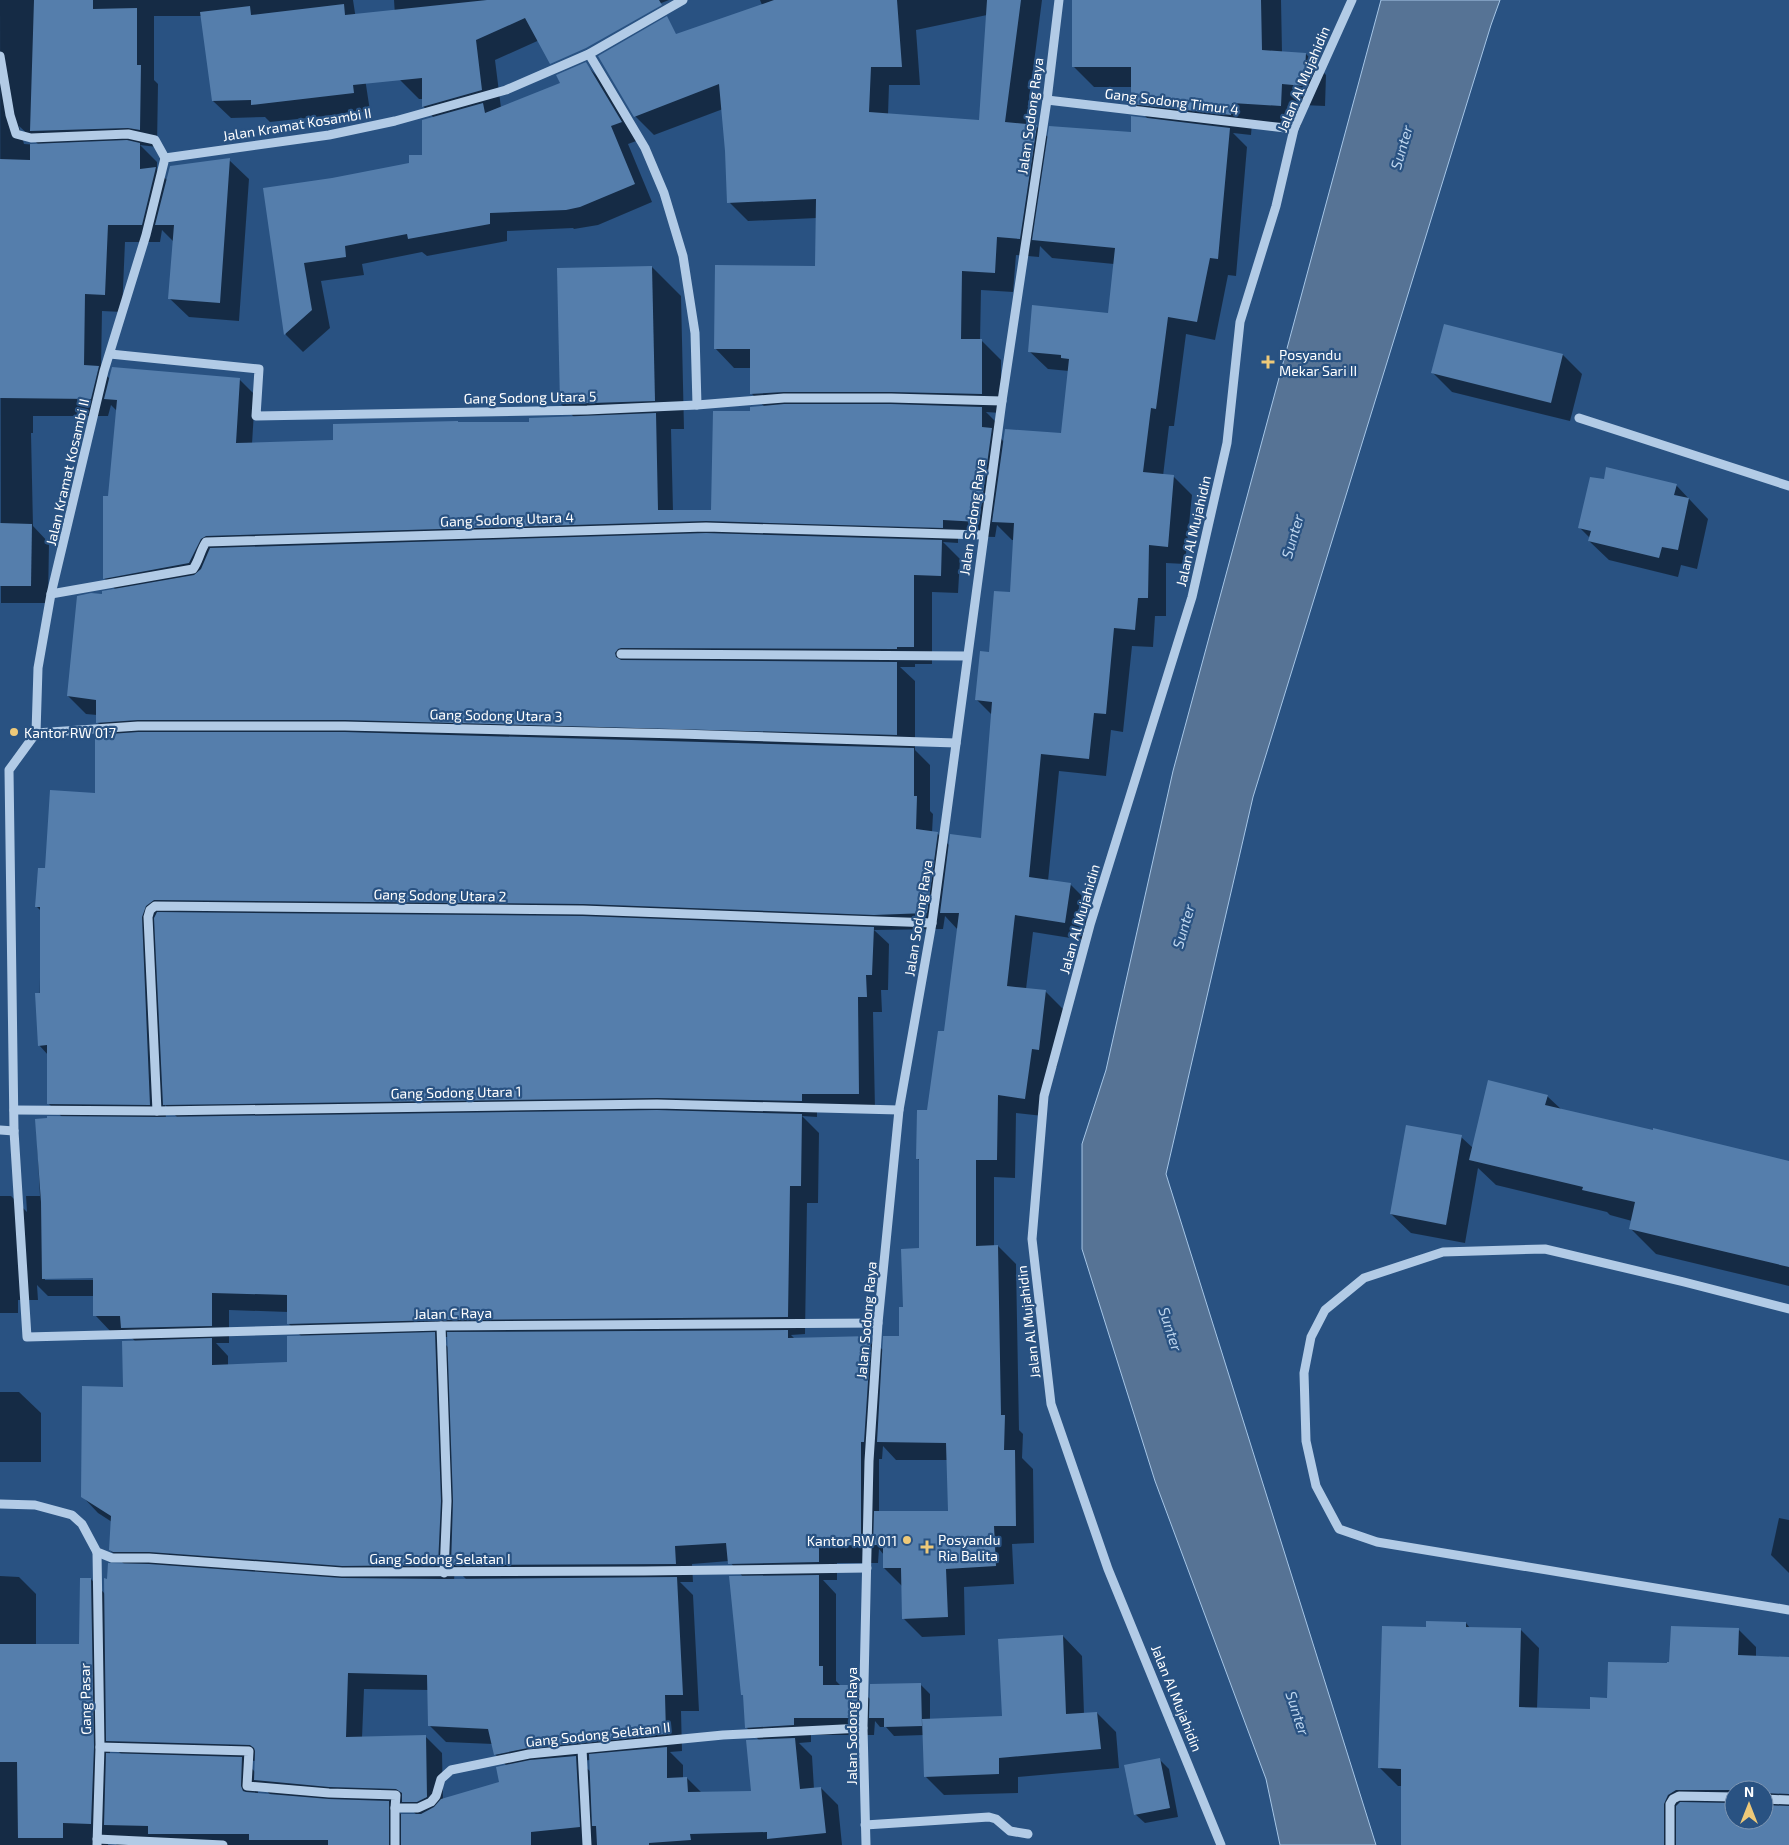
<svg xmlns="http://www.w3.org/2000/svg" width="1789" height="1845" font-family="'Exo 2',sans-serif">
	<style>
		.water { fill: #567395; stroke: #a6c6e7 }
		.shadow { fill: #0007; fill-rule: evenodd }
		.building { fill: #557eac }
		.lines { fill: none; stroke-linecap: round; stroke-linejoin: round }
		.minor { stroke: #b2cbe6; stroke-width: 9 }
		.poi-dot { fill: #eec979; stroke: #295282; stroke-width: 2 }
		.labels { text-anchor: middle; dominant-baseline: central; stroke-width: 4.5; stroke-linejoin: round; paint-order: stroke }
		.street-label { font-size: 14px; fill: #fff; stroke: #295282 }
		.poi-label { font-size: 14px; fill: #fff; stroke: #295282; text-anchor: start }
		.water-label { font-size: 15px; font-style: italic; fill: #bdd5ee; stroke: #295282 }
	</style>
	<rect width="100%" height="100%" fill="#295282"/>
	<polygon class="water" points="1381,0 1500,0 1491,25 1253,797 1166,1174 1376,1845 1280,1845 1266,1779 1155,1481 1082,1249 1082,1144 1106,1070 1173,771"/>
	<g class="shadow">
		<path d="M0,0H353L370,111L270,122L265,117L231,118L213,101L202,16H154V80L158,84L157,147L140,145L157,162V170L167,180L229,160L249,179L239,321L189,317L169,298L174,242L162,230L160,242H125L122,312L102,311L101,370L110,379H239L255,395L252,444L334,441L531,424L575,418L561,404L652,267L681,296L684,429H671L673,511H712L752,413L765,407L752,394V368H734L715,348L816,267L817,218L748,221L729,202L723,109L654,135L635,116L762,5L760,0H1042L1026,125L1036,126L1049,138L1132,133L1148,119L1132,103V87H1094L1073,66L1074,0H1281L1282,52L1306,54L1326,75L1325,106L1302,105L1301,126L1252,123L1251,135L1233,133L1247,147L1236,276L1228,275L1215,340L1186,334L1174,426H1169L1163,476L1174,477L1192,495L1185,564L1166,563V616H1155L1153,647L1132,646L1123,732L1111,730L1106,776L1059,771L1048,881L1070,884L1089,903L1083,940L1033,932L1026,989L1045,991L1063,1009L1057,1067H1050L1043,1116L1016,1113L1015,1178L994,1177V1246H998L1016,1264L1019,1430L1023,1434L1022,1458L1033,1469L1034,1543L1012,1544L1014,1584L964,1587L965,1635L922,1637L903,1618L902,1586L884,1568V1555L879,1549L878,1563H837V1580H823L836,1594V1681L841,1686H857L871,1700L921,1685L930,1694V1720L1003,1717L1063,1636L1082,1656L1084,1714L1097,1713L1116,1732L1119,1768L1018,1777V1793L944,1795L925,1776L924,1735L894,1736L886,1727H880L875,1721L874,1735H811V1742L799,1743L812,1756L814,1789L821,1788L838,1805L842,1845H117L108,1836V1845H0V1576L19,1577L36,1594V1645L80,1646L91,1579L105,1594L108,1580L125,1565L110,1550L112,1522L98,1513L82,1496L124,1388L136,1342L127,1333H112L95,1315V1296H48L37,1285L38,1300H18V1313H0V1196H11L27,1212L26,1196H40L36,1120L63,1118L48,1103V1055L39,1045L41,911L37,907L46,869L96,794L110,735L97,722V715L86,714L68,696L104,596L116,590L104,578L109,498L117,411L111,405L108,416H33V433H31L33,526L49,543L48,603H1ZM987,15L980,122L888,115L889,85H920L916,30ZM19,126L39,145L24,144ZM1040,246L1052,258L1114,264L1110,314L1029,351L1048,369L1069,371L1062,435L1004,442L998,435V424L986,412L1001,413V360L982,341H980L981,290L1013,292L1016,255L1039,257ZM997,525L1012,540H1015L1011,594L990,654L976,699L992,715L982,839L950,846L937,833H932L933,814L930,811V765L915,750V681L900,667H915V664H932V592L958,593L960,559L943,542L958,543V536L995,537ZM945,916L958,930L945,1033L918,1159L920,1161V1249L905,1309L900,1337L884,1351L870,1338L795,1339L791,1335L805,1334L807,1203H818L819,1133L802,1116L817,1117V1109H875L873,1012H882L881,990H888L889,944L874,930L943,929ZM165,1105L178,1118H166ZM100,1277V1280H45V1278ZM229,1310L288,1312V1323L302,1337L288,1363L228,1365V1356L216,1343H229ZM438,1337H449V1348ZM883,1446L896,1460H948L949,1513H879V1459H882ZM729,1561L743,1577L746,1727L760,1741L753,1792L702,1793L687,1778H683V1765L670,1752L682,1751L681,1711H699L693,1595L680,1582H693L692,1564ZM455,1568L467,1580H454ZM364,1689L429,1690V1725L446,1742L493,1744L495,1754L507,1766L500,1783L443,1800L442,1753L425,1736L362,1738ZM110,1743L122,1755H110ZM244,1760L256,1761L255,1772ZM590,1760L591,1772L579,1761ZM258,1783L271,1795L258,1794ZM391,1804L406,1805L417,1815H402Z"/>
		<polygon points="394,0 669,0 551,46 544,38 495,60 501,108 562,83 587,66 605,84 639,140 628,144 652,202 598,225 574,229 573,228 507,231 507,241 427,256 422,252 362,264 364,275 321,281 330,328 303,352 286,335 265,189 332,179 410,164 423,156 434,118 423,106 423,99 419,99 399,79"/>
		<polygon points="1445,326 1563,355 1582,374 1570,421 1452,392 1433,373"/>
		<polygon points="1676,485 1708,519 1697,569 1681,565 1678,577 1609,560 1589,541 1590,538 1580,528"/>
		<polygon points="1547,1096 1562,1110 1789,1162 1789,1286 1656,1254 1630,1228 1632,1221 1610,1215 1607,1212 1496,1185 1478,1168 1465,1243 1411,1233 1391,1214 1461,1137 1473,1148"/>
		<polygon points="0,1392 19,1392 41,1413 41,1462 0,1462"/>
		<polygon points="1779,1518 1789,1520 1789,1573 1771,1555"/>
		<path d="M1466,1623L1470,1628L1521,1630L1539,1648L1537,1709L1591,1711L1668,1665L1738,1629L1756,1647V1657L1789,1658V1845H1402V1786H1398L1380,1768L1427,1628ZM1734,1790H1764V1820H1734Z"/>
		<polygon points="1160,1760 1169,1769 1178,1817 1145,1823 1135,1814"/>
	</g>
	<g class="building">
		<polygon points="34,0 93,0 93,9 137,8 137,65 141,65 140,130 128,128 30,131"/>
		<polygon points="487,0 659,0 662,5 586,48 550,64 525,18 476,40 482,90 422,107 422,78 353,85 354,93 251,105 251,100 212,101 200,12 250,6 251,15 344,4 345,15"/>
		<polygon points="774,0 897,0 902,67 871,67 869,112 979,120 987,0 1021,0 1005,122 1037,125 1020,239 997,237 995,273 962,271 961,339 982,339 982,394 891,392 784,392 750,394 750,349 714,349 715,265 815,266 816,199 727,203 725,151 719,84 634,117 598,56 667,16 676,34"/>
		<polygon points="1072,0 1261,0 1262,50 1306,53 1304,86 1282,84 1281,106 1232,103 1231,115 1131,104 1131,67 1072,67"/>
		<polygon points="586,62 622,122 611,126 635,184 580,207 566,210 490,213 490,224 408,239 407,234 345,246 346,257 304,263 312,310 284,335 263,188 332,178 409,163 409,155 422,155 422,120 483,103 485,113 560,83 556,75"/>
		<polygon points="1131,116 1230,128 1218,259 1210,258 1197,322 1168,317 1156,409 1151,408 1143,472 1174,475 1168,547 1149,545 1148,598 1138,598 1135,630 1114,628 1106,714 1094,713 1089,759 1041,754 1029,877 1071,883 1065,923 1015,915 1007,986 1046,990 1039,1050 1032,1049 1025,1099 998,1095 997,1160 976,1160 976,1246 998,1245 1001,1415 1005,1415 1004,1450 1015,1450 1016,1526 994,1526 996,1566 946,1569 948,1617 902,1619 901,1568 883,1568 883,1545 873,1545 874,1511 948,1511 946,1443 877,1442 883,1336 899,1336 899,1307 903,1307 901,1249 919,1248 919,1159 916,1159 917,1110 927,1110 938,1031 944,1031 959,913 940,913 950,834 981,838 992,702 975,700 980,651 989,652 994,591 1010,592 1014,523 992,522 1005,429 1061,433 1069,359 1061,358 1061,355 1028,352 1032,305 1108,313 1115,248 1032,240 1049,126 1131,132"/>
		<polygon points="127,140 140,143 140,169 156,167 142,225 108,225 105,295 85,294 84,365 99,366 91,399 0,398 0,159 30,160 30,144"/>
		<polygon points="230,158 220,303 168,299 174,225 155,225 170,166"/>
		<polygon points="652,266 655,401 560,404 557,268"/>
		<polygon points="1444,324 1563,354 1551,403 1431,373"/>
		<polygon points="112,367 240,378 236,443 333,440 333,424 458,421 458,422 529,422 529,418 656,413 658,510 711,510 713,411 750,411 750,407 784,404 891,404 982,407 982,427 992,428 979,522 943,520 943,528 706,521 206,536 201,539 189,563 103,579 103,496 108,496 117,400 104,399"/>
		<polygon points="1606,467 1677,484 1674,495 1689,498 1678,550 1662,547 1659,558 1588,541 1591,531 1578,528 1590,477 1604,479"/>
		<polygon points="0,523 32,524 31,586 0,586"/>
		<polygon points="706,533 942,540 941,576 914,575 914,647 897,647 897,649 621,648 618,649 615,653 616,657 621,660 897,662 897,735 345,720 138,720 96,723 96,700 67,696 77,596 91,593 102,594 102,591 194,575 201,569 210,548"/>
		<polygon points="138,732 345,732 914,748 914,796 917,796 916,829 938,832 927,913 874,915 583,904 154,900 146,906 142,917 150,1105 47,1104 47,1045 38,1046 35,993 40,993 40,907 35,907 38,868 45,868 50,790 95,793 95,735"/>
		<polygon points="157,912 583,916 874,927 872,975 866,975 867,997 858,997 859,1094 802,1094 802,1101 657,1098 163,1105 154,918"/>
		<polygon points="1488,1080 1548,1095 1545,1105 1653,1130 1653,1128 1789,1161 1789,1267 1629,1229 1635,1202 1582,1190 1583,1187 1469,1160"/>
		<polygon points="657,1110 802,1114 801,1186 790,1186 788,1317 441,1320 287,1324 287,1295 212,1293 212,1326 121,1328 120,1316 93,1316 93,1278 42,1279 41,1202 35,1119 47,1118 47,1116 157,1117"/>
		<polygon points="1406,1125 1462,1135 1446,1225 1390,1214"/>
		<polygon points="788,1330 788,1338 871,1336 864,1442 861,1442 861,1545 819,1546 819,1562 728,1564 726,1543 675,1546 676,1564 451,1565 453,1501 447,1332"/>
		<polygon points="435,1332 441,1501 438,1565 342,1566 149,1552 113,1552 109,1550 111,1516 81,1497 82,1386 123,1387 122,1341 212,1338 212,1365 287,1362 287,1336"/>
		<polygon points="108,1563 149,1564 342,1578 444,1579 677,1577 683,1695 665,1695 666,1734 528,1748 494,1755 488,1729 428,1726 427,1675 348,1673 346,1737 426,1735 427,1797 417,1802 402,1802 402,1793 396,1789 329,1787 254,1780 255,1751 254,1748 250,1745 106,1741 104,1578 107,1579"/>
		<polygon points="819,1575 819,1666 823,1666 823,1685 858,1685 857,1718 794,1718 794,1725 745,1728 743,1695 741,1695 729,1576"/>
		<polygon points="80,1578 91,1578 94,1747 91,1824 63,1823 63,1838 18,1838 17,1762 0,1762 0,1644 79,1644"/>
		<polygon points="1426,1621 1466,1622 1466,1627 1521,1628 1519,1707 1590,1709 1590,1697 1607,1698 1608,1662 1667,1663 1667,1662 1669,1662 1671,1626 1739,1628 1738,1655 1789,1657 1789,1794 1764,1793 1764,1790 1676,1790 1668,1795 1664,1804 1664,1845 1401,1845 1401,1769 1378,1768 1382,1626 1426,1627"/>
		<polygon points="1063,1635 1066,1714 1097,1712 1101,1749 999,1758 999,1774 924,1777 922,1719 1002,1716 998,1639"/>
		<polygon points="921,1683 922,1726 884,1727 884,1718 869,1718 870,1684"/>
		<polygon points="795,1738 800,1789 821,1787 826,1833 767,1839 767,1832 690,1834 691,1840 649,1843 649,1845 597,1845 596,1826 592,1826 589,1754 667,1747 667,1778 687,1777 688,1792 751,1791 746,1740"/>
		<polygon points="106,1753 242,1757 241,1786 243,1791 246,1792 329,1799 389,1801 389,1845 328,1845 328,1840 249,1840 249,1834 148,1834 148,1826 104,1825"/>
		<polygon points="576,1756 580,1827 531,1832 531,1845 401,1845 401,1814 421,1814 434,1807 441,1799 499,1782 496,1767 530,1760"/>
		<polygon points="1160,1758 1170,1808 1134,1815 1124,1765"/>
		<polygon points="1680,1802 1734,1803 1734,1820 1764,1820 1764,1805 1789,1806 1789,1845 1676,1845 1676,1806"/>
	</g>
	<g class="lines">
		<g class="minor">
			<polyline points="683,0 589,54 506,90 395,121 329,135 165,158 146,235 104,371 51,594 38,668 36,733 9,770 14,1131 27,1337 441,1326 878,1323"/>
			<polyline points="589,54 645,148 664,193 683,256 695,333 697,405"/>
			<polyline points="0,56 10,115 16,134 31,138 128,134 155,140 165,158"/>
			<polyline points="1047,100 1294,129"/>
			<polyline points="110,354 259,369 256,416 587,410 697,405 784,398 891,398 1002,401"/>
			<polyline points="1579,418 1789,486"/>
			<path d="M51,594L193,569C199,561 200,551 206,542L706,527L983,535"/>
			<polyline points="621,654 967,656"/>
			<polyline points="36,733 138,726 345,726 680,734 956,743"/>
			<polyline points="14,1110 157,1111 657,1104 899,1110"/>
			<polyline points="157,1111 148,917 150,910 155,906 583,910 932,923"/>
			<polyline points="0,1130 14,1131"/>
			<polyline points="1789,1309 1684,1282 1545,1249 1443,1252 1364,1278 1325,1310 1311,1337 1304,1373 1306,1441 1316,1486 1339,1529 1377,1542 1789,1610"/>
			<polyline points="441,1326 447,1501 444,1573"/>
			<polyline points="0,1504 35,1505 72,1515 82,1524 97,1552 112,1558 149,1558 342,1572 644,1571 867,1568"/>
			<polyline points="100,1747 249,1751 247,1786 329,1793 396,1795 395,1808"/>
			<polyline points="582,1749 587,1845"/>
			<polyline points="1764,1799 1789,1800"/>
			<polyline points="865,1825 989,1817 996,1819 1010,1831 1028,1834"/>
			<polyline points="97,1839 223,1845"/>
			<polyline points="97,1845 100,1747 97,1552"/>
			<polyline points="395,1845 395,1808 418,1808 431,1802 436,1796 441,1779 451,1770 529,1754 723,1735 863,1728"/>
			<polyline points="866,1845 863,1728 869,1461 878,1323 899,1110 932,923 1002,401 1047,100 1059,0"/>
			<polyline points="1221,1845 1108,1569 1051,1404 1032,1239 1044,1096 1090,925 1192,597 1227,443 1240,322 1276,206 1294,129 1352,0"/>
			<polyline points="1670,1845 1670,1804 1673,1799 1679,1796 1734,1797"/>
		</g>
	</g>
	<g class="poi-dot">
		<path d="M1265.5 354.5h5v5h5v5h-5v5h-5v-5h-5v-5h5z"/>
		<circle cx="14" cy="732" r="5"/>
		<circle cx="907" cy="1540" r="5"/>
		<path d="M924.5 1539.5h5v5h5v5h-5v5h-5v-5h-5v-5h5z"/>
	</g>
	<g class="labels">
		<g class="street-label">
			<text transform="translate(1303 79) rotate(-67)">Jalan Al Mujahidin</text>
			<text transform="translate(1172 101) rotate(7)">Gang Sodong Timur 4</text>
			<text transform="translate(1030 116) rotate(-82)">Jalan Sodong Raya</text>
			<text transform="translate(297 124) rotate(-9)">Jalan Kramat Kosambi II</text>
			<text transform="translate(530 397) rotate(-1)">Gang Sodong Utara 5</text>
			<text transform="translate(67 472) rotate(-77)">Jalan Kramat Kosambi II</text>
			<text transform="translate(972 517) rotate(-82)">Jalan Sodong Raya</text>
			<text transform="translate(507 519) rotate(-2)">Gang Sodong Utara 4</text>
			<text transform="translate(1193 531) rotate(-77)">Jalan Al Mujahidin</text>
			<text transform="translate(496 715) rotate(1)">Gang Sodong Utara 3</text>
			<text transform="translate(440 895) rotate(1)">Gang Sodong Utara 2</text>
			<text transform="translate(918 918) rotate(-81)">Jalan Sodong Raya</text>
			<text transform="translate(1079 919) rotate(-74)">Jalan Al Mujahidin</text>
			<text transform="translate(456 1092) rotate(-1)">Gang Sodong Utara 1</text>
			<text transform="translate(453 1313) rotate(-1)">Jalan C Raya</text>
			<text transform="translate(866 1320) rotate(-85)">Jalan Sodong Raya</text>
			<text transform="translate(1028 1322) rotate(-97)">Jalan Al Mujahidin</text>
			<text x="440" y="1558">Gang Sodong Selatan I</text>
			<text transform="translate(1177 1698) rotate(68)">Jalan Al Mujahidin</text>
			<text transform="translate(85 1699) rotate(-91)">Gang Pasar</text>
			<text transform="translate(851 1726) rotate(-90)">Jalan Sodong Raya</text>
			<text transform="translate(598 1734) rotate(-6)">Gang Sodong Selatan II</text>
		</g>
		<g class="poi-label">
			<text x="1279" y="354">Posyandu<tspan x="1279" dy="16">Mekar Sari II</tspan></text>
			<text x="24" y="732">Kantor RW 017</text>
			<text x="938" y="1539">Posyandu<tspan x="938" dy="16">Ria Balita</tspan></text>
			<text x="897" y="1540" text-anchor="end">Kantor RW 011</text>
		</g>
		<g class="water-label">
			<text transform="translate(1401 147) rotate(-74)">Sunter</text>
			<text transform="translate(1292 536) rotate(-74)">Sunter</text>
			<text transform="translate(1183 926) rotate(-74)">Sunter</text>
			<text transform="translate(1171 1329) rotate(72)">Sunter</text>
			<text transform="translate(1298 1713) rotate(72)">Sunter</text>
		</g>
	</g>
	<g transform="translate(1749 1805)"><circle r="24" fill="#295282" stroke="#7f97b4"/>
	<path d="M0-4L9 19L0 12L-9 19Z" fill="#eec979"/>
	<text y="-8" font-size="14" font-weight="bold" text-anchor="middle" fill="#ffffff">N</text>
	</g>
</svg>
